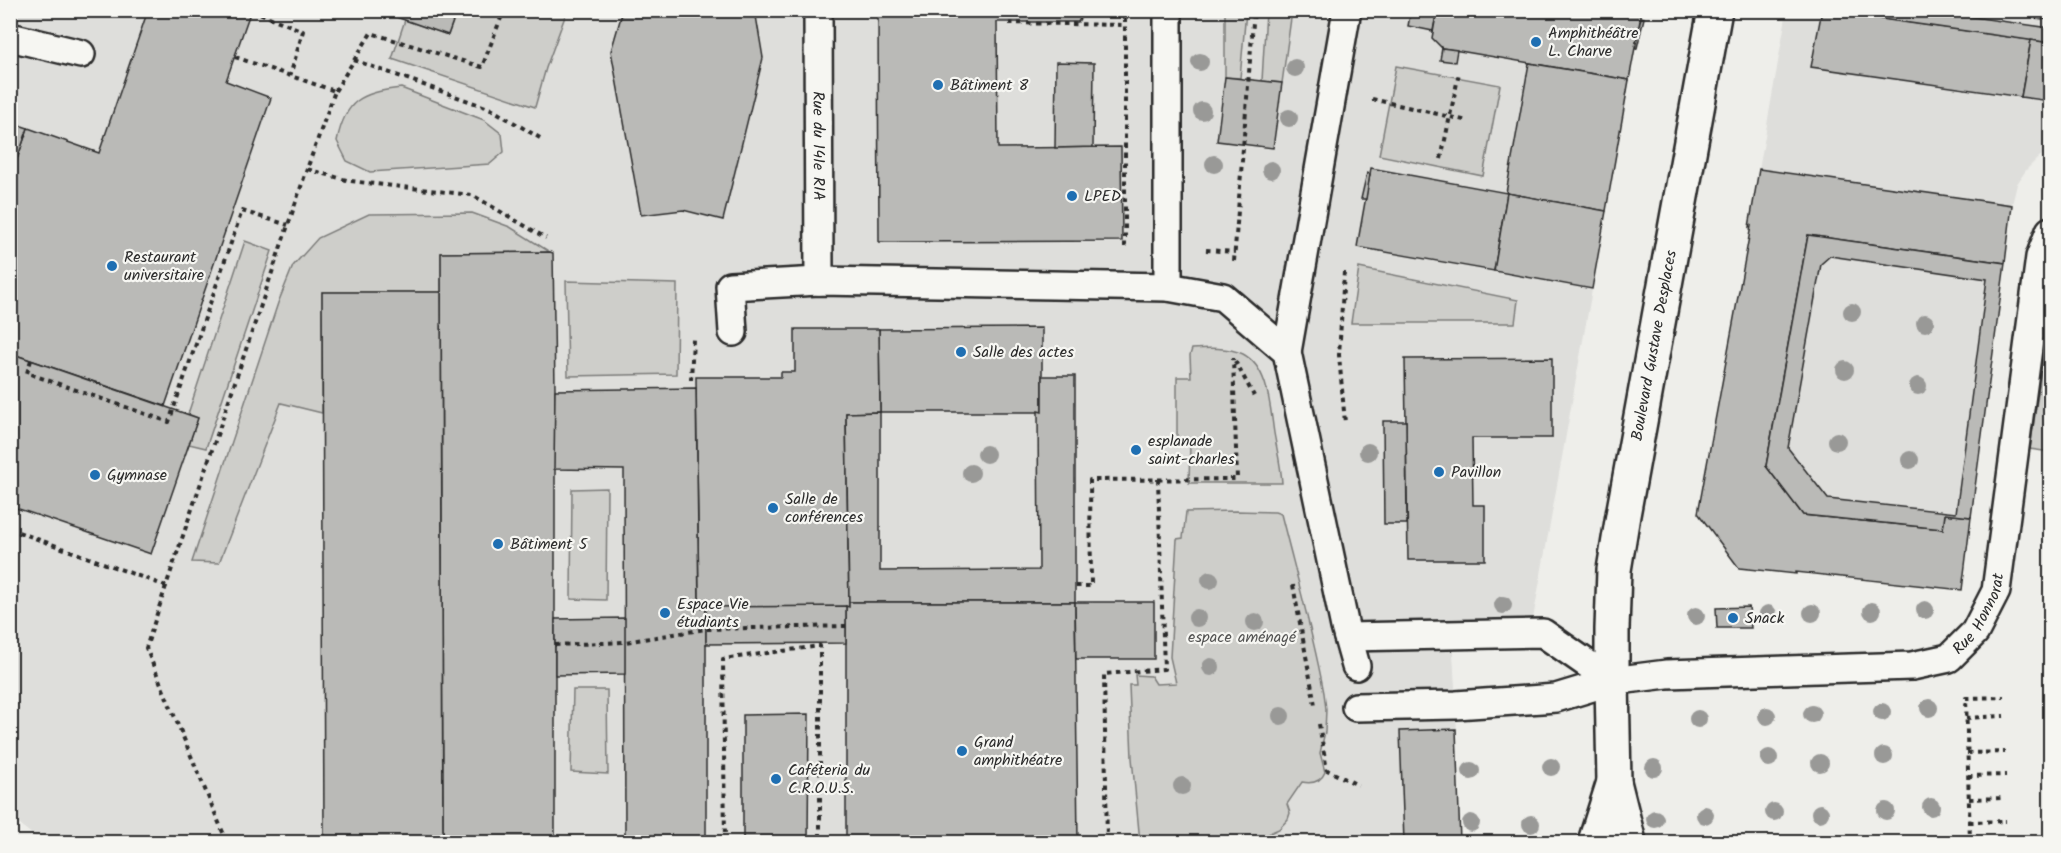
<svg xmlns="http://www.w3.org/2000/svg" width="2061" height="853" font-family="Kalam,sans-serif">
	<style>
		.built { fill: #dededb }
		.green { fill: #cececa; stroke: #7c7c7a; stroke-width: 1.5 }
		.building { fill: #babab7; stroke: #2b2b2b; stroke-width: 1.5; fill-rule: evenodd }
		.lines { fill: none; stroke-linecap: round; stroke-linejoin: round }
		.lane-casing { stroke: #2b2b2b; stroke-width: 32 }
		.street-casing { stroke: #2b2b2b; stroke-width: 38 }
		.path { stroke: #2b2b2b; stroke-width: 4; stroke-dasharray: 4.5 4.5; stroke-linecap: butt }
		.lane { stroke: #f6f6f2; stroke-width: 27 }
		.street { stroke: #f6f6f2; stroke-width: 33 }
		.tree { fill: #999997 }
		.poi-dot { fill: #1f6fb2; stroke: #f6f6f2; stroke-width: 2 }
		.labels { text-anchor: middle; dominant-baseline: central; stroke-width: 4.5; stroke-linejoin: round; paint-order: stroke }
		.poi-label { font-size: 16px; fill: #2b2b2b; stroke: #f6f6f2; text-anchor: start }
		.street-label { font-size: 16px; fill: #2b2b2b; stroke: #f6f6f2 }
		.park-label { font-size: 16px; fill: #545453; stroke: #f6f6f2 }
	</style>
	<rect width="100%" height="100%" fill="#eeeeea"/>
	<filter id="ink" filterUnits="userSpaceOnUse"><feTurbulence type="fractalNoise" baseFrequency=".0167" numOctaves="2"/><feDisplacementMap in="SourceGraphic" scale="12" xChannelSelector="R" yChannelSelector="G"/><feConvolveMatrix kernelMatrix="1 2 1 2 8 2 1 2 1" color-interpolation-filters="sRGB"/></filter>
	<g filter="url(#ink)">
		<g class="built">
			<polygon points="10,11 1642,11 1533,619 1451,620 1456,705 1460,842 42,842 10,817"/>
			<polygon points="1787,11 2050,11 2050,151 2039,157 2026,170 2017,184 2012,205 1962,590 1797,572 1796,574 1739,568 1698,513 1751,227 1749,227"/>
		</g>
		<g class="green">
			<polygon points="457,11 567,11 546,68 535,107 392,59 405,20 448,35"/>
			<polygon points="1225,11 1246,11 1240,78 1225,77"/>
			<polygon points="1266,11 1292,11 1282,83 1262,81"/>
			<polygon points="1396,66 1500,85 1483,176 1379,155"/>
			<path d="M401,88L484,120L502,134L504,152L490,164L370,172L347,161L337,141C345,101 361,92 401,88Z"/>
			<polygon points="472,213 510,227 550,252 441,253 441,292 322,292 322,413 281,403 219,563 192,562 278,303 293,266 318,238 369,214"/>
			<polygon points="245,241 272,251 206,448 189,444 198,418 188,414"/>
			<polygon points="1359,268 1518,300 1515,323 1351,323"/>
			<polygon points="566,281 677,284 676,374 568,376"/>
			<polygon points="2050,309 2050,452 2030,449"/>
			<path d="M1192,349C1208,348 1228,347 1243,354C1269,368 1270,407 1274,433C1277,450 1281,466 1282,483H1189L1190,444L1177,445V377H1191L1190,355Z"/>
			<polygon points="607,488 606,600 571,599 572,489"/>
			<path d="M1236,511L1275,512L1281,514C1296,574 1313,633 1324,693L1326,709L1325,732L1320,753L1325,772C1321,782 1312,784 1302,782L1287,804L1290,813L1288,819L1279,829L1272,832L1257,842H1140L1132,758L1129,685H1136L1135,675L1151,676L1156,684L1176,683L1170,657L1177,539L1183,538L1186,512Z"/>
			<polygon points="573,690 607,690 608,774 571,772"/>
		</g>
		<g class="building">
			<polygon points="148,10 251,10 226,81 271,98 165,406 10,353 10,179 28,128 99,153"/>
			<polygon points="376,10 457,10 448,35"/>
			<polygon points="623,10 755,10 763,58 723,220 683,210 641,215 611,51"/>
			<polygon points="878,10 1085,10 1078,22 997,22 998,148 1121,147 1122,241 879,242"/>
			<polygon points="1411,10 1437,10 1433,31 1408,26"/>
			<polygon points="1437,10 1642,10 1629,80 1442,48 1432,38"/>
			<polygon points="1822,10 2031,40 2021,97 1811,67"/>
			<polygon points="1829,10 1884,10 1882,19"/>
			<polygon points="1899,10 1924,10 2050,28 2050,43 1882,19"/>
			<polygon points="2036,10 2050,10 2050,20 2035,18"/>
			<polygon points="1641,17 1644,18 1637,48 1635,49"/>
			<polygon points="2031,40 2050,43 2050,101 2021,97"/>
			<polygon points="1442,48 1457,50 1455,62 1440,60"/>
			<polygon points="1056,62 1094,63 1093,147 1055,148"/>
			<polygon points="1529,63 1629,80 1606,211 1506,193"/>
			<polygon points="1225,77 1282,83 1273,148 1217,141"/>
			<polygon points="10,122 28,128 10,179"/>
			<polygon points="1371,168 1507,193 1494,271 1357,247"/>
			<polygon points="1759,169 2012,205 2005,263 1808,235 1766,466 1803,515 1943,529 1945,514 1971,517 1962,590 1796,572 1796,574 1739,568 1698,513 1751,226 1749,227"/>
			<polygon points="1367,173 1370,174 1366,199 1361,199"/>
			<polygon points="1507,193 1606,211 1592,289 1494,271"/>
			<path d="M1808,235L2005,263L1971,517L1945,514L1943,529L1803,515L1766,466ZM1830,256L1987,279L1956,513L1828,499L1788,448L1821,264Z"/>
			<polygon points="550,252 553,253 555,390 555,842 443,842 441,253"/>
			<polygon points="322,292 441,292 443,842 324,842"/>
			<polygon points="1042,328 1042,412 880,412 879,329"/>
			<polygon points="795,329 879,329 880,412 846,413 849,607 699,608 696,377 781,377 781,372 795,372"/>
			<polygon points="10,353 198,418 151,554 10,506"/>
			<polygon points="1552,358 1552,438 1472,438 1473,505 1485,505 1485,560 1408,560 1405,359"/>
			<polygon points="1042,376 1075,376 1075,602 849,602 846,413 880,412 880,571 1039,570 1038,411 1042,412"/>
			<polygon points="696,388 699,608 706,607 706,842 625,842 624,470 554,469 555,390"/>
			<polygon points="1383,421 1406,421 1407,524 1384,524"/>
			<polygon points="849,602 1075,602 1078,842 846,842 846,606 849,607"/>
			<polygon points="1075,602 1154,602 1154,659 1076,659"/>
			<polygon points="846,606 846,643 706,644 706,607"/>
			<polygon points="1749,607 1751,628 1717,628 1716,608"/>
			<polygon points="625,618 625,674 555,675 555,619"/>
			<polygon points="809,714 808,842 743,842 743,715"/>
			<polygon points="1456,729 1460,842 1404,842 1400,731"/>
		</g>
		<g class="lines">
			<defs>
				<g id="lane">
					<path id="s1" d="M818,10L819,281"/>
					<polyline points="10,37 81,54"/>
					<polyline points="1168,287 1168,10"/>
					<polyline points="733,332 730,286 819,281 1168,287 1223,297 1287,352 1345,627 1356,666"/>
					<polyline points="1287,352 1347,10"/>
					<polyline points="1348,637 1543,633 1612,681"/>
					<path id="s2" d="M1356,707L1456,705L1556,698L1612,681L1667,674L1912,666L1949,658L1975,632L1996,591L2040,257L2050,231"/>
				</g>
				<g id="street">
					<polyline points="1595,842 1614,782"/>
					<path id="s3" d="M1629,842L1614,782L1612,681V629L1614,570L1623,515L1715,10"/>
				</g>
			</defs>
			<use href="#lane" class="lane-casing"/>
			<use href="#street" class="street-casing"/>
			<g class="path">
				<polyline points="252,10 303,31 290,76"/>
				<polyline points="1009,23 1125,25"/>
				<polyline points="235,57 335,91 307,169 350,181 472,195 546,238"/>
				<polyline points="354,60 491,109 540,138"/>
				<polyline points="335,91 371,33 482,67 504,10"/>
				<polyline points="1372,99 1468,121"/>
				<polyline points="1441,159 1459,73"/>
				<polyline points="1123,245 1125,245 1125,10"/>
				<polyline points="1206,250 1235,252"/>
				<polyline points="1234,261 1254,10"/>
				<polyline points="1344,272 1339,355 1345,423"/>
				<polyline points="31,360 27,373 169,422 242,211 288,225"/>
				<polyline points="1235,361 1254,396"/>
				<polyline points="691,380 693,339"/>
				<polyline points="10,529 166,586 307,169"/>
				<polyline points="1293,585 1315,705"/>
				<polyline points="166,586 146,648 227,842"/>
				<polyline points="1076,586 1091,586 1090,480 1237,479 1233,358"/>
				<polyline points="2046,644 2048,692"/>
				<polyline points="555,645 625,642 706,629 846,626"/>
				<polyline points="1966,718 2004,716"/>
				<polyline points="1319,724 1327,770 1358,785"/>
				<polyline points="1967,753 2005,752"/>
				<polyline points="1968,776 2006,775"/>
				<polyline points="1969,799 2005,798"/>
				<polyline points="1969,822 2006,821"/>
				<polyline points="1970,841 2007,839"/>
				<polyline points="725,842 723,659 820,646 820,842"/>
				<polyline points="1107,842 1104,674 1164,669 1158,479"/>
				<polyline points="1970,842 1966,698 2004,697"/>
			</g>
			<use href="#lane" class="lane"/>
			<use href="#street" class="street"/>
		</g>
		<g class="tree">
			<circle cx="1200" cy="62" r="9"/>
			<circle cx="1295" cy="68" r="9"/>
			<circle cx="1202" cy="111" r="9"/>
			<circle cx="1289" cy="118" r="9"/>
			<circle cx="1214" cy="164" r="9"/>
			<circle cx="1271" cy="170" r="9"/>
			<circle cx="1852" cy="312" r="9"/>
			<circle cx="1925" cy="323" r="9"/>
			<circle cx="1845" cy="370" r="9"/>
			<circle cx="1918" cy="386" r="9"/>
			<circle cx="1837" cy="441" r="9"/>
			<circle cx="1368" cy="452" r="9"/>
			<circle cx="986" cy="454" r="9"/>
			<circle cx="1910" cy="460" r="9"/>
			<circle cx="971" cy="473" r="9"/>
			<circle cx="1210" cy="580" r="9"/>
			<circle cx="1503" cy="605" r="9"/>
			<circle cx="1925" cy="610" r="9"/>
			<circle cx="1872" cy="611" r="9"/>
			<circle cx="1812" cy="613" r="9"/>
			<circle cx="1768" cy="614" r="9"/>
			<circle cx="1696" cy="616" r="9"/>
			<circle cx="1197" cy="618" r="9"/>
			<circle cx="1255" cy="622" r="9"/>
			<circle cx="1211" cy="667" r="9"/>
			<circle cx="1929" cy="708" r="9"/>
			<circle cx="1882" cy="712" r="9"/>
			<circle cx="1812" cy="714" r="9"/>
			<circle cx="1281" cy="716" r="9"/>
			<circle cx="1767" cy="716" r="9"/>
			<circle cx="1698" cy="719" r="9"/>
			<circle cx="1884" cy="756" r="9"/>
			<circle cx="1769" cy="758" r="9"/>
			<circle cx="1820" cy="763" r="9"/>
			<circle cx="1551" cy="767" r="9"/>
			<circle cx="1654" cy="768" r="9"/>
			<circle cx="1471" cy="771" r="9"/>
			<circle cx="1182" cy="786" r="9"/>
			<circle cx="1931" cy="807" r="9"/>
			<circle cx="1886" cy="811" r="9"/>
			<circle cx="1774" cy="812" r="9"/>
			<circle cx="1820" cy="813" r="9"/>
			<circle cx="1705" cy="815" r="9"/>
			<circle cx="1655" cy="819" r="9"/>
			<circle cx="1471" cy="823" r="9"/>
			<circle cx="1531" cy="824" r="9"/>
		</g>
	</g>
	<g class="poi-dot">
		<circle cx="1536" cy="42" r="6"/>
		<circle cx="938" cy="85" r="6"/>
		<circle cx="1072" cy="196" r="6"/>
		<circle cx="112" cy="266" r="6"/>
		<circle cx="961" cy="352" r="6"/>
		<circle cx="1136" cy="450" r="6"/>
		<circle cx="1439" cy="472" r="6"/>
		<circle cx="95" cy="475" r="6"/>
		<circle cx="773" cy="508" r="6"/>
		<circle cx="498" cy="544" r="6"/>
		<circle cx="665" cy="613" r="6"/>
		<circle cx="1733" cy="618" r="6"/>
		<circle cx="962" cy="751" r="6"/>
		<circle cx="776" cy="779" r="6"/>
	</g>
	<g class="labels">
		<g class="poi-label">
			<text x="1548" y="33">Amphithéâtre<tspan x="1548" dy="18">L. Charve</tspan></text>
			<text x="950" y="85">Bâtiment 8</text>
			<text x="1084" y="196">LPED</text>
			<text x="124" y="257">Restaurant<tspan x="124" dy="18">universitaire</tspan></text>
			<text x="973" y="352">Salle des actes</text>
			<text x="1148" y="441">esplanade<tspan x="1148" dy="18">saint-charles</tspan></text>
			<text x="1451" y="472">Pavillon</text>
			<text x="107" y="475">Gymnase</text>
			<text x="785" y="499">Salle de<tspan x="785" dy="18">conférences</tspan></text>
			<text x="510" y="544">Bâtiment 5</text>
			<text x="677" y="604">Espace Vie<tspan x="677" dy="18">étudiants</tspan></text>
			<text x="1745" y="618">Snack</text>
			<text x="974" y="742">Grand<tspan x="974" dy="18">amphithéatre</tspan></text>
			<text x="788" y="770">Caféteria du<tspan x="788" dy="18">C.R.O.U.S.</tspan></text>
		</g>
		<g class="street-label">
			<text stroke="none"><textPath href="#s1" startOffset="136">Rue du 141e RIA</textPath></text>
			<text stroke="none"><textPath href="#s3" startOffset="502">Boulevard Gustave Desplaces</textPath></text>
			<text stroke="none"><textPath href="#s2" startOffset="652">Rue Honnorat</textPath></text>
		</g>
		<g class="park-label">
			<text x="1242" y="637">espace aménagé</text>
		</g>
	</g>
	<rect width="2061" height="853" fill="none" stroke="#f6f6f2" stroke-width="36"/>
	<rect x="18" y="18" width="2025" height="817" fill="none" stroke="#2b2b2b" stroke-width="2" filter="url(#ink)"/>
</svg>
